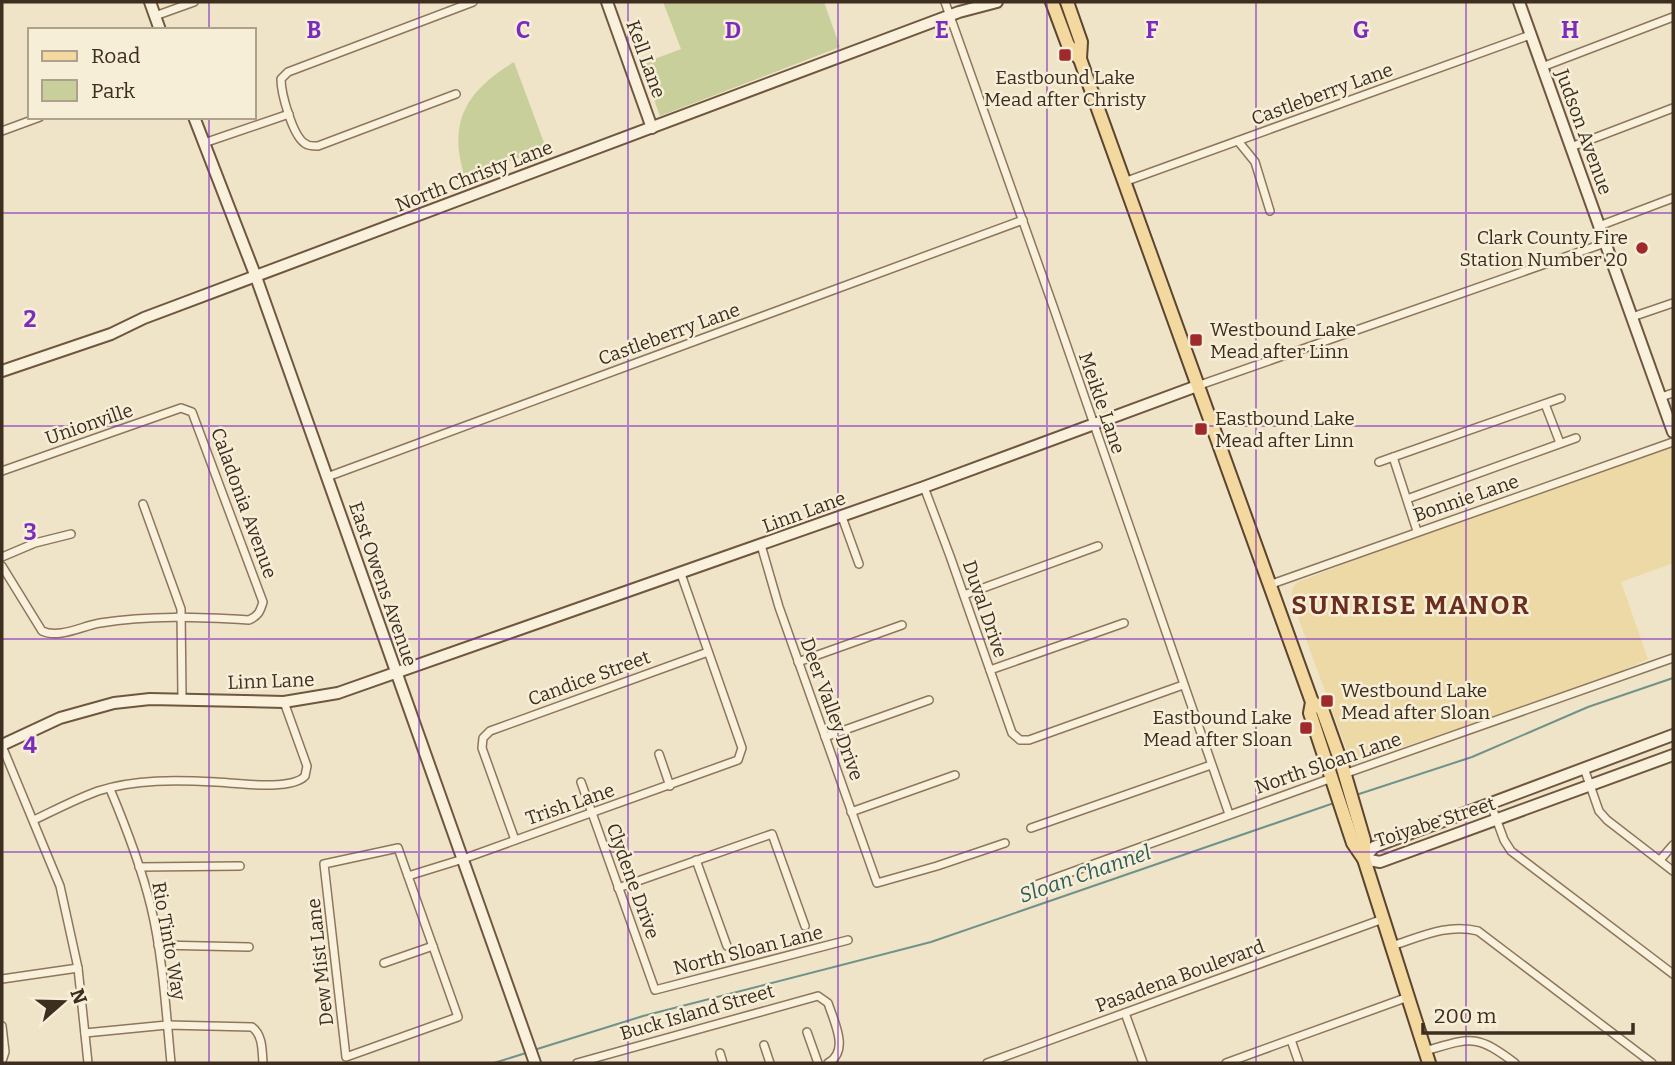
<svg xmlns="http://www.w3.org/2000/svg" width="1675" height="1065" font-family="Bitter,serif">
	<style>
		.green { fill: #c9cf9b }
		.sand { fill: #ecd9a5 }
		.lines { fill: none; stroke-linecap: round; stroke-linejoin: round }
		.stream { stroke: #6f938a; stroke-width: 2 }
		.street-casing { stroke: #8d765c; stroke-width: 10 }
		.secondary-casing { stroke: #6f573f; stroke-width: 14 }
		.primary-casing { stroke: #5b4430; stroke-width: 16 }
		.street { stroke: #faf1dc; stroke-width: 7 }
		.secondary { stroke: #faf1dc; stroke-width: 10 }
		.primary { stroke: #f3d9a0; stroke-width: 12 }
		.grid { fill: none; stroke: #7b2cbf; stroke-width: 2; stroke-opacity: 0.55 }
		.poi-dot { fill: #9e2a2b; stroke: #f7eed8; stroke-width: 2.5 }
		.labels { text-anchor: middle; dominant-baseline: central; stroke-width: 5; stroke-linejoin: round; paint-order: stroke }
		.street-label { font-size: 19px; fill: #3d2e20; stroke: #f7eed8 }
		.poi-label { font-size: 19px; fill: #3d2e20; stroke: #f7eed8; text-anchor: start }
		.water-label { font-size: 21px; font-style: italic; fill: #2f5d5a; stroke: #f7eed8 }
		.district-label { font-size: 26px; font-weight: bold; letter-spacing: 2px; fill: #6b2e1e; stroke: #f7eed8 }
		.grid-label { font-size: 23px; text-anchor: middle; font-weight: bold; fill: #7b2cbf; stroke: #f7eed8; stroke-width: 5; stroke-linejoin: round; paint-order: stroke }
	</style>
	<rect width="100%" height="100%" fill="#f0e4c8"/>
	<g class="green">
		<polygon points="663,2 824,2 840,47 660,116 641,64 681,49"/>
		<path d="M514,62L546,148L465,178C447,122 466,91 514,62Z"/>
	</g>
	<polygon class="sand" points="1673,442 1673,563 1621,582 1648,659 1585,688 1359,761 1349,757 1291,598 1293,587 1298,582 1544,487"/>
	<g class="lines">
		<g class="stream">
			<polyline points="1356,795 1472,757 1588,707 1673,678"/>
			<polyline points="534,1050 643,1016 931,942 1334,803"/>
			<polyline points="494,1063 526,1053"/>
		</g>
		<defs>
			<g id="street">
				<polyline points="945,2 1053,306 1229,814"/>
				<polyline points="155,16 194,2"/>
				<polyline points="1542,67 1673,17"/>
				<path d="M456,94L318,146C315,146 308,146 306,144C293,138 281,93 281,79L288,72L473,2"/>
				<polyline points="2,131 40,117"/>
				<polyline points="1238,141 1255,162 1270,211"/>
				<polyline points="204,143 289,114"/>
				<polyline points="1571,147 1673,108"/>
				<polyline points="1124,182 1530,35"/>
				<polyline points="1599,226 1673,198"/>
				<polyline points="1632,317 1673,303"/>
				<polyline points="1197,386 1605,243"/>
				<polyline points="1661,397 1673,393"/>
				<polyline points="1545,404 1560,443"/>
				<polyline points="1393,457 1417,531"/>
				<polyline points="1379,462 1561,398"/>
				<path d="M2,471L181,408L192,412L263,602C260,612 258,616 249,620C198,617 150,615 100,623C82,626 59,639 42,631L2,566"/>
				<polyline points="327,477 1023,220"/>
				<polyline points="924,487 950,556 1012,733 1020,740 1029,740 1183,685"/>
				<polyline points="1407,499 1576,438"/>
				<polyline points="143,504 181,609 182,698"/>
				<polyline points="842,517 859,564"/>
				<polyline points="761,545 779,607 877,883 937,866 1005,843"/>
				<polyline points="2,557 35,543 71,534"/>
				<polyline points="1269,585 1673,442"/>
				<polyline points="964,595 1098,546"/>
				<polyline points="798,662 902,625"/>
				<polyline points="990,670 1124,623"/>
				<polyline points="825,737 929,700"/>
				<polyline points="2,746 60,886 78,968 88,1063"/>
				<polyline points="659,754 670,786"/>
				<polyline points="1584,768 1599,811 1607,820 1673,871"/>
				<polyline points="1344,774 1673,658"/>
				<polyline points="581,782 655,990 848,940"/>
				<path d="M110,789C126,827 141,866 151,907C163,957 166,1012 171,1063"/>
				<polyline points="1490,802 1504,840 1511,851 1673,974"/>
				<polyline points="851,812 955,775"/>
				<path d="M34,820C55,810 76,799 98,791C136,779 176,780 216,782C236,783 292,791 305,776L307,766L284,702"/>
				<polyline points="1031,828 1211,765"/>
				<polyline points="515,840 482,748 483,738 490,731 708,652"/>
				<polygon points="398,848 458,1017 346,1057 324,864"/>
				<polyline points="696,860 727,946"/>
				<polyline points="1660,860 1673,845"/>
				<polyline points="139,867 240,866"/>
				<polyline points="408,876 463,859 738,760 742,748 681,574"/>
				<polyline points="1033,886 1332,778"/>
				<polyline points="618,888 772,834 805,926"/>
				<polyline points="158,945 249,947"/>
				<path d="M1392,946C1420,937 1448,923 1478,931L1652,1063"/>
				<polyline points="384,963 433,946"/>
				<polyline points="2,979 78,968"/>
				<polyline points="1125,1013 1143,1063"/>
				<polyline points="2,1026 5,1052 2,1061"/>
				<polyline points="807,1032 818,1063"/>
				<path d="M85,1033L167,1025L252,1027C263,1035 262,1051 263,1063"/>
				<polyline points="1291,1040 1299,1063"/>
				<polyline points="764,1045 770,1063"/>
				<path d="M1425,1051C1471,1038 1475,1033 1515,1063"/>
				<polyline points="720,1053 723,1063"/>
				<path d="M577,1063L818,996L828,1003C834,1022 850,1051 828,1063"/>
				<polyline points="987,1063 1383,919"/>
				<polyline points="1226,1063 1408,997"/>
			</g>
			<g id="secondary">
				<polyline points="150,2 160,30"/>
				<polyline points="607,2 652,128"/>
				<polyline points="1519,2 1673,432"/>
				<polyline points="194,117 256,277 535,1063"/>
				<polyline points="2,371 111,334 144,318 959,12 997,2"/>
				<polyline points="1673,735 1374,847 1364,859 1380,862 1673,755"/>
				<polyline points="2,745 60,718 114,703 150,699 284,702 338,693 924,487 1197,386"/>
			</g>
			<g id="primary">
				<polyline points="1052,2 1068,45 1080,59 1312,702 1310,713 1353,843 1364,859"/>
				<polyline points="1067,2 1081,42 1080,59"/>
				<polyline points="1312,702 1322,709 1342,765 1364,840 1364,859 1429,1063"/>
			</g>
		</defs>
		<use href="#street" class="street-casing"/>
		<use href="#secondary" class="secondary-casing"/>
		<use href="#primary" class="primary-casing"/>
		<use href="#street" class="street"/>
		<use href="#secondary" class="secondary"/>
		<use href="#primary" class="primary"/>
	</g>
	<path class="grid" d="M209,2V30M419,2V1063M628,2V1063M838,2V1063M1047,2V1063M1256,2V1063M1466,2V1063M209,117V1063M2,213H1673M2,426H1673M2,639H1673M2,852H1673"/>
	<g class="poi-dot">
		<rect x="1058" y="48" width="14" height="14" rx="3.5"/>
		<circle cx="1642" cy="248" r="7"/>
		<rect x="1189" y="333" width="14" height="14" rx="3.5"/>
		<rect x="1194" y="422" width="14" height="14" rx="3.5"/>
		<rect x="1320" y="694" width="14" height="14" rx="3.5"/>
		<rect x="1299" y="721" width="14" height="14" rx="3.5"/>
	</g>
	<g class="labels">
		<g class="street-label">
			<text transform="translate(646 59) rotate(70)">Kell Lane</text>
			<text transform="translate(1322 94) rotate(-20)">Castleberry Lane</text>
			<text transform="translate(1584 132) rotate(70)">Judson Avenue</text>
			<text transform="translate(474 176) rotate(-21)">North Christy Lane</text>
			<text transform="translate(669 334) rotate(-20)">Castleberry Lane</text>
			<text transform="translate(1102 403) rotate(71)">Meikle Lane</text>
			<text transform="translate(89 424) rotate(-19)">Unionville</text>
			<text transform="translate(1466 498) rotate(-19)">Bonnie Lane</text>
			<text transform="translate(244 503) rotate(70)">Caladonia Avenue</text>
			<text transform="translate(804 512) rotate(-20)">Linn Lane</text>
			<text transform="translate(383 584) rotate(71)">East Owens Avenue</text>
			<text transform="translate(985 609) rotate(71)">Duval Drive</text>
			<text transform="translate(589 678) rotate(-20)">Candice Street</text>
			<text transform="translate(271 681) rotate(-2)">Linn Lane</text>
			<text transform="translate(832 709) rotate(70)">Deer Valley Drive</text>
			<text transform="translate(1328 763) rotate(-19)">North Sloan Lane</text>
			<text transform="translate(570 804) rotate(-19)">Trish Lane</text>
			<text transform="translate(1435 822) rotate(-18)">Toiyabe Street</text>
			<text transform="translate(633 881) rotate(70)">Clydene Drive</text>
			<text transform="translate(169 941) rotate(80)">Rio Tinto Way</text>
			<text transform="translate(748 950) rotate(-14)">North Sloan Lane</text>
			<text transform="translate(320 962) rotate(-96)">Dew Mist Lane</text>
			<text transform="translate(1180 976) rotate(-20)">Pasadena Boulevard</text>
			<text transform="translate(697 1012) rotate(-16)">Buck Island Street</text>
		</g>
		<g class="poi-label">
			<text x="1065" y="77" text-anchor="middle">Eastbound Lake<tspan x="1065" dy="22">Mead after Christy</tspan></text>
			<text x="1628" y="237" text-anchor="end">Clark County Fire<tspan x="1628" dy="22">Station Number 20</tspan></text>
			<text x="1210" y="329">Westbound Lake<tspan x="1210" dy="22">Mead after Linn</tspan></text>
			<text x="1215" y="418">Eastbound Lake<tspan x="1215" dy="22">Mead after Linn</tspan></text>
			<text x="1341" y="690">Westbound Lake<tspan x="1341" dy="22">Mead after Sloan</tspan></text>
			<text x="1292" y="717" text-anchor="end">Eastbound Lake<tspan x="1292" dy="22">Mead after Sloan</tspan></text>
		</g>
		<g class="water-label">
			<text transform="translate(1085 874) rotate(-19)">Sloan Channel</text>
		</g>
		<g class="district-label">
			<text x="1411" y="605">SUNRISE MANOR</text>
		</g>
	</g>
	<g class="grid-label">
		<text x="314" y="38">B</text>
		<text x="523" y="38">C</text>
		<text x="733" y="38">D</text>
		<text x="942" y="38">E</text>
		<text x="1152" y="38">F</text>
		<text x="1361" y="38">G</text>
		<text x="1570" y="38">H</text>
		<text x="30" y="327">2</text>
		<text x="30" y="540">3</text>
		<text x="30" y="753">4</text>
	</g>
	<rect width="1675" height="1065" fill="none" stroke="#3d2e20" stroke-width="7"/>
	<rect x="28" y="28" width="228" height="91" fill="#f7eed8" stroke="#ada18e" stroke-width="2"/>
	<rect x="42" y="51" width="35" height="10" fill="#f3d9a0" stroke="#ada18e" stroke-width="2"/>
	<text x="91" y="63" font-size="21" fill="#3d2e20">Road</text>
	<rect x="42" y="80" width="35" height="21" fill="#c9cf9b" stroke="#ada18e" stroke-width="2"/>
	<text x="91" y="98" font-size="21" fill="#3d2e20">Park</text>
	<g transform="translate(63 1002) rotate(70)" stroke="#f7eed8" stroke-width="5" paint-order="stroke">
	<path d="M0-5L12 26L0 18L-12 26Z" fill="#3d2e20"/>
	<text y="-10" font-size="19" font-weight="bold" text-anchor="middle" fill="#3d2e20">N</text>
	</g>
	<path d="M1423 1023v10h210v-10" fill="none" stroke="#3d2e20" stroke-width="3.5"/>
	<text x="1434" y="1023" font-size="21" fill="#3d2e20" stroke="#f7eed8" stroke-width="5" paint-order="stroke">200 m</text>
</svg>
